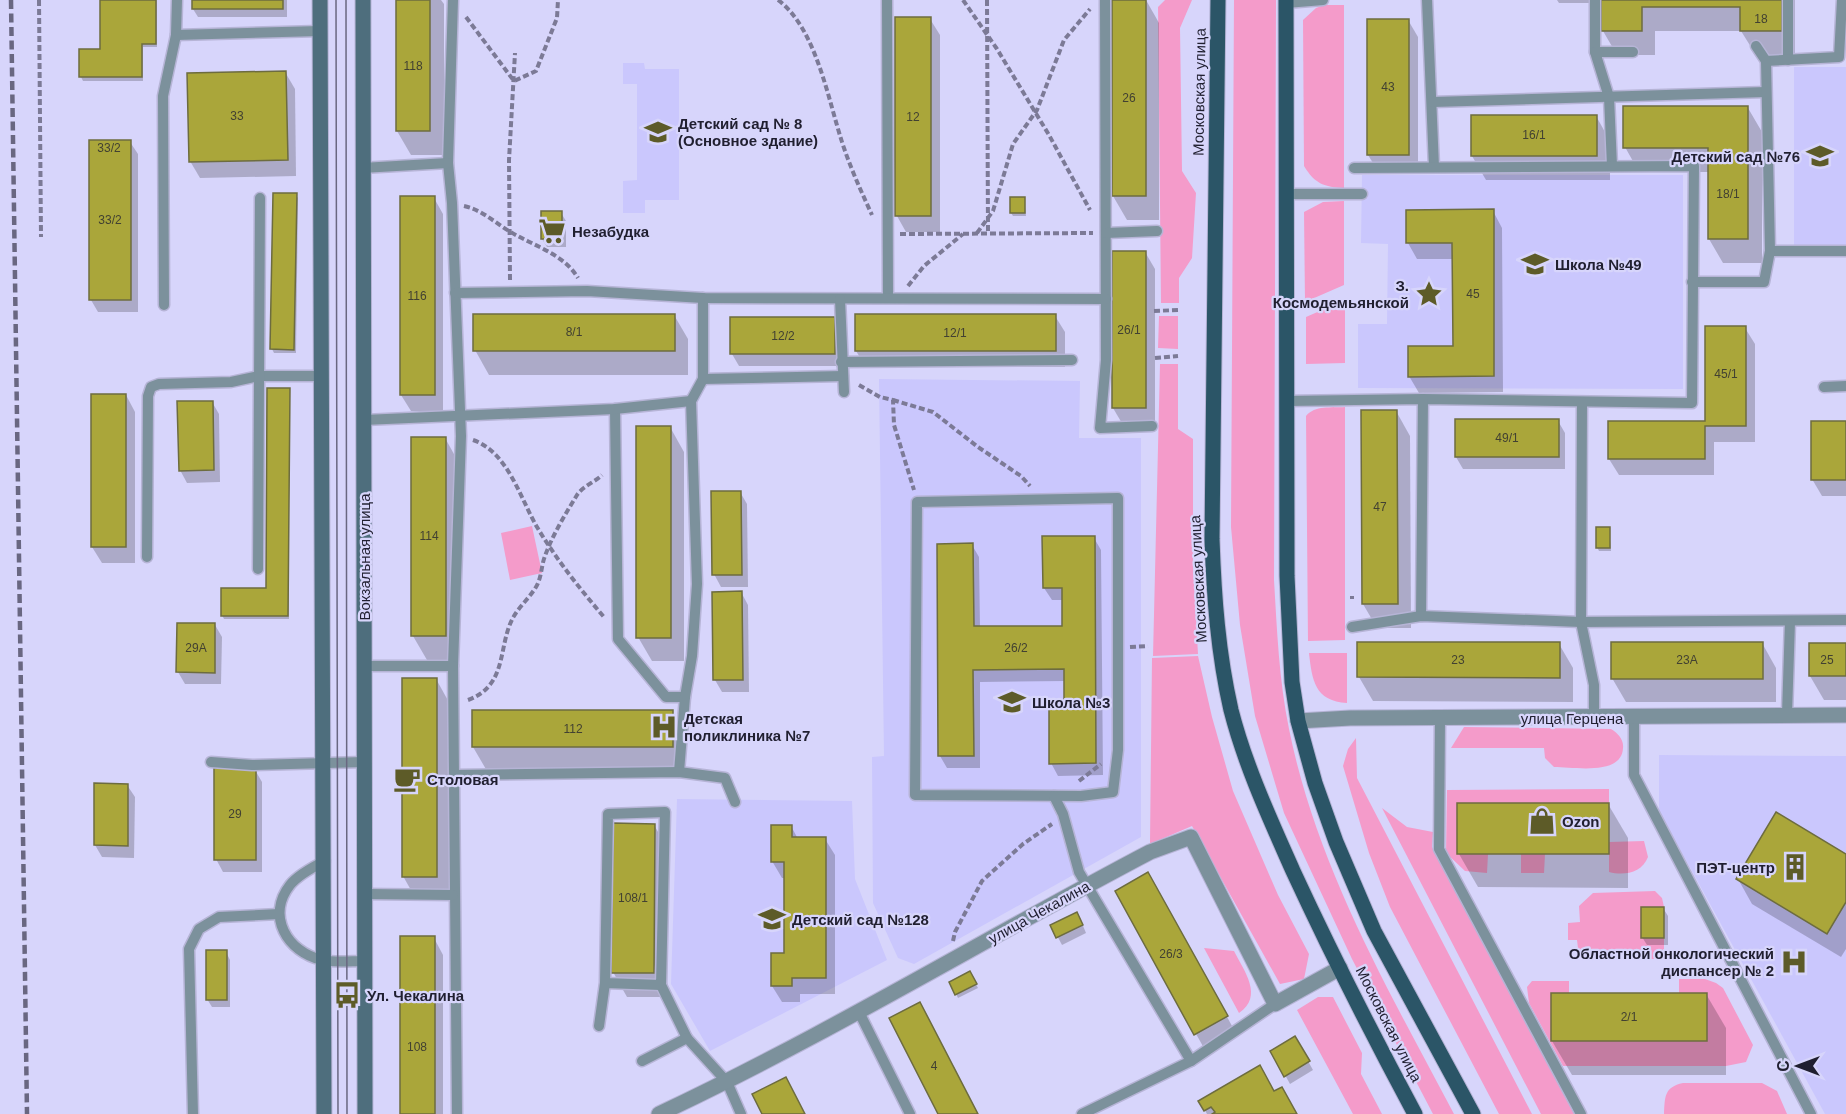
<svg xmlns="http://www.w3.org/2000/svg" width="1846" height="1114" font-family="Helvetica,sans-serif">
	<style>
		.built { fill: #cac7fd }
		.green { fill: #f49bca }
		.shadow { fill: #0003 }
		.building { fill: #aaa63a; stroke: #6d6c3f; stroke-width: 1.5 }
		.lines { fill: none; stroke-linecap: round; stroke-linejoin: round }
		.lane-casing { stroke: #b6b4d6; stroke-width: 13 }
		.street-casing { stroke: #b6b4d6; stroke-width: 17 }
		.secondary-casing { stroke: #b6b4d6; stroke-width: 17 }
		.primary-casing { stroke: #b6b4d6; stroke-width: 17 }
		.path { stroke: #7c7a96; stroke-width: 4; stroke-dasharray: 6 3; stroke-linecap: butt }
		.lane { stroke: #7c919c; stroke-width: 10 }
		.street { stroke: #7c919c; stroke-width: 15 }
		.secondary { stroke: #4e6e7d; stroke-width: 15 }
		.primary { stroke: #2b5567; stroke-width: 15 }
		.tram { stroke: #696781; stroke-width: 1.5 }
		.rail { stroke: #696781; stroke-width: 4.5; stroke-dasharray: 9 4.5; stroke-linecap: butt }
		.labels { text-anchor: middle; dominant-baseline: central; stroke-width: 4.5; stroke-linejoin: round; paint-order: stroke }
		.number-label { font-size: 12px; fill: #424132 }
		.street-label { font-size: 15px; fill: #201f30; stroke: #d7d5fb }
		.poi-label { font-size: 15px; font-weight: bold; fill: #201f30; stroke: #d7d5fb; text-anchor: start }
	</style>
	<rect width="100%" height="100%" fill="#d7d5fb"/>
	<g class="built">
		<polygon points="623,63 644,63 645,69 679,69 679,200 645,200 645,213 623,213 623,181 637,180 637,84 623,84"/>
		<rect x="1794" y="67" width="52" height="179"/>
		<polygon points="1362,175 1683,175 1683,389 1358,388 1358,324 1387,324 1388,244 1361,243"/>
		<polygon points="879,379 1080,381 1079,438 1141,438 1141,837 914,964 898,958 873,903 872,757 884,756"/>
		<polygon points="1659,755 1846,756 1846,1114 1825,1114 1659,811"/>
		<polygon points="677,799 852,801 855,879 887,960 710,1051 671,984"/>
	</g>
	<g class="green">
		<polygon points="1165,0 1192,0 1180,28 1182,171 1196,193 1192,258 1179,278 1179,303 1161,303 1158,7"/>
		<path d="M1234,0H1276L1274,580C1277,630 1279,680 1289,729C1317,868 1389,991 1454,1114H1433L1352,959L1284,813L1255,716L1240,625L1231,527Z"/>
		<path d="M1324,5H1344V188C1324,187 1315,184 1304,166L1303,20L1316,8Z"/>
		<polygon points="1344,201 1344,285 1305,302 1304,212 1323,202"/>
		<polygon points="1345,300 1345,363 1306,364 1306,317"/>
		<polygon points="1159,316 1178,316 1178,349 1158,348"/>
		<polygon points="1160,364 1178,364 1178,429 1193,439 1193,567 1198,654 1153,656"/>
		<path d="M1345,407V640L1308,641L1306,416C1315,405 1331,408 1345,407Z"/>
		<polygon points="532,526 542,573 510,580 501,533"/>
		<path d="M1309,653H1347V703C1315,701 1312,681 1309,653Z"/>
		<polygon points="1198,656 1212,717 1233,791 1278,895 1309,954 1304,979 1280,984 1192,826 1150,844 1152,658"/>
		<path d="M1464,727L1611,729C1618,733 1624,740 1623,748C1622,776 1574,767 1554,767L1545,758L1544,748H1451Z"/>
		<polygon points="1356,738 1357,778 1532,1114 1499,1114 1390,907 1369,853 1343,766 1348,749"/>
		<polygon points="1609,789 1609,803 1457,803 1457,854 1488,854 1487,873 1465,871 1446,853 1447,790"/>
		<polygon points="1382,808 1407,827 1433,832 1432,847 1574,1114 1541,1114"/>
		<path d="M1644,841L1648,857C1642,873 1624,876 1609,872V842Z"/>
		<polygon points="1521,854 1545,854 1544,873 1521,873"/>
		<polygon points="1655,891 1662,898 1664,907 1641,907 1641,937 1664,938 1664,959 1588,959 1578,948 1577,940 1568,940 1568,923 1580,922 1579,906 1593,893"/>
		<path d="M1204,948L1234,951C1244,971 1264,996 1239,1013Z"/>
		<polygon points="1679,979 1705,979 1716,983 1723,988 1753,1045 1746,1062 1726,1066 1563,1066 1529,1003 1527,987 1532,981 1569,981 1569,993 1551,993 1551,1041 1707,1041 1707,993 1679,993"/>
		<polygon points="1318,997 1333,997 1362,1053 1361,1074 1382,1114 1353,1114 1297,1010"/>
		<path d="M1683,1083H1762L1777,1091L1787,1114H1664C1665,1097 1664,1087 1683,1083Z"/>
	</g>
	<g class="shadow">
		<polygon points="102,0 157,0 157,47 143,47 143,81 83,81 81,77 81,50 102,50"/>
		<polygon points="193,0 287,0 287,17 198,17 193,9"/>
		<polygon points="397,0 441,0 444,4 444,155 411,155 397,131"/>
		<polygon points="1113,0 1146,0 1159,23 1159,220 1127,220 1113,196"/>
		<polygon points="1557,0 1795,0 1795,55 1756,55 1741,31 1655,31 1655,55 1617,55 1603,31 1603,3 1559,3"/>
		<polygon points="930,19 940,35 940,232 906,232 897,216"/>
		<polygon points="1408,20 1418,37 1418,171 1378,171 1368,155"/>
		<polygon points="285,72 295,89 296,176 200,178 190,161"/>
		<polygon points="1748,108 1762,132 1762,263 1723,263 1709,239 1709,172 1639,172 1625,147"/>
		<polygon points="1596,116 1610,141 1610,180 1486,180 1472,156"/>
		<polygon points="130,142 138,154 138,312 98,312 91,300"/>
		<polygon points="274,194 296,195 298,198 296,353 274,353 272,349"/>
		<polygon points="434,198 443,214 443,411 411,411 401,395"/>
		<polygon points="1024,198 1026,216 1013,216 1011,213"/>
		<polygon points="1493,211 1502,228 1503,392 1419,393 1409,376 1454,347 1454,259 1417,259 1408,243"/>
		<polygon points="561,213 566,221 566,247 547,247 542,239"/>
		<polygon points="1113,252 1145,252 1155,269 1155,425 1123,425 1113,408"/>
		<polygon points="674,315 688,339 688,375 489,375 475,350"/>
		<polygon points="1055,316 1065,332 1065,367 866,367 856,351"/>
		<polygon points="834,319 841,331 841,366 739,366 732,354"/>
		<polygon points="1745,328 1755,344 1755,442 1714,442 1714,475 1619,475 1609,459 1707,423"/>
		<polygon points="289,389 289,619 224,619 222,615 267,590"/>
		<polygon points="126,395 135,412 135,563 102,563 92,547"/>
		<polygon points="212,402 219,414 220,482 187,483 180,470"/>
		<polygon points="1396,411 1410,436 1411,628 1377,628 1363,604"/>
		<polygon points="1558,421 1565,433 1565,469 1463,469 1456,457"/>
		<polygon points="1846,423 1846,496 1822,496 1812,479"/>
		<polygon points="670,427 684,452 684,661 652,661 638,637"/>
		<polygon points="445,438 459,463 459,660 427,660 413,636"/>
		<polygon points="740,492 747,504 748,587 721,587 714,574"/>
		<polygon points="1609,528 1611,551 1599,551 1597,547"/>
		<polygon points="1044,538 1094,538 1101,550 1103,775 1058,776 1051,763 1066,703 1066,681 980,682 980,768 947,768 940,756 938,545 972,545 979,557 980,628 1064,627 1064,600 1052,600 1044,588"/>
		<polygon points="741,592 748,605 749,692 722,692 715,680"/>
		<polygon points="215,625 222,637 221,684 185,684 178,672"/>
		<polygon points="1762,643 1776,668 1776,702 1626,702 1612,678"/>
		<polygon points="1559,644 1573,668 1573,702 1373,701 1359,677"/>
		<polygon points="1846,645 1846,700 1824,700 1810,676"/>
		<polygon points="436,679 450,704 450,901 417,901 403,876"/>
		<polygon points="672,712 686,736 686,771 487,771 473,747"/>
		<polygon points="255,770 262,782 262,872 223,872 216,859"/>
		<polygon points="127,785 135,797 134,858 102,857 95,845"/>
		<polygon points="1608,804 1628,838 1628,888 1478,887 1459,854"/>
		<polygon points="654,825 668,849 667,997 627,997 613,972"/>
		<polygon points="791,826 798,839 825,839 835,855 835,994 800,994 800,1002 782,1002 772,986 786,955 786,878 782,878 772,861"/>
		<polygon points="1846,856 1846,949 1841,957 1752,904 1738,879"/>
		<polygon points="1147,874 1236,1033 1205,1050 1117,892"/>
		<polygon points="1663,908 1668,916 1668,945 1647,945 1642,937"/>
		<polygon points="1081,921 1086,933 1062,945 1052,926"/>
		<polygon points="434,938 443,955 443,1114 401,1114"/>
		<polygon points="226,952 230,960 230,1007 212,1007 207,999"/>
		<polygon points="970,973 978,988 958,998 951,983"/>
		<polygon points="1552,994 1706,994 1726,1028 1726,1075 1572,1075 1552,1041"/>
		<polygon points="1295,1038 1313,1070 1290,1084 1272,1051"/>
		<polygon points="1274,1093 1295,1114 1207,1114 1200,1101"/>
	</g>
	<g class="building">
		<polygon points="100,0 156,0 156,44 142,44 142,77 79,77 79,49 100,49"/>
		<rect x="192" y="0" width="91" height="9"/>
		<rect x="396" y="0" width="34" height="131"/>
		<rect x="1112" y="0" width="34" height="196"/>
		<polygon points="1601,0 1782,0 1782,31 1740,31 1740,7 1642,7 1642,31 1601,31"/>
		<rect x="895" y="17" width="36" height="199"/>
		<rect x="1367" y="19" width="42" height="136"/>
		<polygon points="286,71 288,160 189,162 187,73"/>
		<polygon points="1623,106 1748,106 1748,239 1708,239 1708,148 1623,148"/>
		<rect x="1471" y="115" width="126" height="41"/>
		<rect x="89" y="140" width="42" height="160"/>
		<polygon points="273,193 297,193 294,350 270,349"/>
		<rect x="400" y="196" width="35" height="199"/>
		<rect x="1010" y="197" width="15" height="16"/>
		<polygon points="1494,209 1494,376 1408,377 1408,346 1453,346 1452,243 1406,243 1406,210"/>
		<rect x="541" y="211" width="21" height="28"/>
		<rect x="1112" y="251" width="34" height="157"/>
		<rect x="473" y="314" width="202" height="37"/>
		<rect x="855" y="314" width="201" height="37"/>
		<rect x="730" y="317" width="105" height="37"/>
		<polygon points="1705,326 1746,326 1746,426 1705,426 1705,459 1608,459 1608,421 1705,421"/>
		<polygon points="267,388 290,388 288,616 221,616 221,588 266,588"/>
		<rect x="91" y="394" width="35" height="153"/>
		<polygon points="177,401 213,401 214,470 179,471"/>
		<polygon points="1361,410 1397,410 1398,604 1362,604"/>
		<rect x="1455" y="419" width="104" height="38"/>
		<rect x="1811" y="421" width="35" height="59"/>
		<rect x="636" y="426" width="35" height="212"/>
		<rect x="411" y="437" width="35" height="199"/>
		<polygon points="711,491 741,491 742,575 712,575"/>
		<rect x="1596" y="527" width="14" height="21"/>
		<polygon points="1042,536 1095,536 1096,763 1049,764 1049,701 1064,701 1064,669 973,670 974,756 938,756 937,544 973,543 974,626 1062,626 1062,588 1043,588"/>
		<polygon points="742,591 743,680 713,680 712,592"/>
		<polygon points="177,623 215,623 215,673 176,672"/>
		<polygon points="1357,642 1560,642 1560,678 1357,677"/>
		<rect x="1611" y="642" width="152" height="37"/>
		<rect x="1809" y="643" width="37" height="33"/>
		<rect x="402" y="678" width="35" height="199"/>
		<rect x="472" y="710" width="201" height="37"/>
		<rect x="214" y="768" width="42" height="92"/>
		<polygon points="94,783 128,784 128,846 94,845"/>
		<rect x="1457" y="803" width="152" height="51"/>
		<polygon points="1776,812 1846,854 1846,902 1827,934 1736,879"/>
		<polygon points="613,823 655,824 654,973 611,973"/>
		<polygon points="771,825 792,825 792,837 826,837 826,978 792,978 792,986 771,986 771,953 784,953 784,862 771,862"/>
		<polygon points="1148,872 1228,1016 1194,1035 1115,891"/>
		<rect x="1641" y="907" width="23" height="31"/>
		<polygon points="1077,912 1083,925 1056,938 1050,925"/>
		<rect x="400" y="936" width="35" height="178"/>
		<rect x="206" y="950" width="21" height="50"/>
		<polygon points="970,971 977,984 955,995 949,982"/>
		<rect x="1551" y="993" width="156" height="48"/>
		<polygon points="920,1002 978,1114 938,1114 889,1018"/>
		<polygon points="1295,1036 1310,1061 1284,1077 1270,1051"/>
		<polygon points="1260,1065 1274,1091 1282,1087 1297,1114 1212,1114 1215,1112 1211,1107 1204,1111 1198,1101"/>
		<polygon points="786,1077 805,1114 762,1114 752,1094"/>
	</g>
	<g class="lines">
		<defs>
			<g id="lane">
				<polyline points="453,0 448,163 452,203 461,436 453,666 457,1114"/>
				<polyline points="887,0 888,298"/>
				<polyline points="1105,0 1106,360 1100,428 1152,426"/>
				<polyline points="1427,0 1434,167"/>
				<polyline points="1595,0 1595,52 1609,97 1612,166"/>
				<polyline points="1286,3 1323,0"/>
				<polyline points="176,35 320,31"/>
				<polyline points="1595,52 1633,52"/>
				<polyline points="1788,60 1788,0"/>
				<polyline points="1766,61 1839,57 1842,0"/>
				<polyline points="1433,102 1766,92"/>
				<polyline points="362,168 448,163"/>
				<polyline points="1287,194 1362,194"/>
				<polyline points="1106,233 1157,231"/>
				<polyline points="1770,251 1846,251"/>
				<polyline points="1692,282 1764,282 1770,251 1766,61 1756,46"/>
				<polyline points="455,293 587,291 703,298 1106,299"/>
				<polyline points="840,299 844,392"/>
				<polyline points="164,305 163,96 176,35 177,0"/>
				<polyline points="841,362 1072,360"/>
				<polyline points="703,379 843,376"/>
				<polyline points="1824,387 1846,386"/>
				<polyline points="1287,401 1423,399 1692,403 1694,166 1354,168"/>
				<polyline points="1582,402 1581,622 1594,685 1594,718"/>
				<polyline points="615,409 618,639 666,697 685,697"/>
				<polyline points="364,420 615,409 691,401"/>
				<polygon points="1118,498 1118,750 1113,792 1081,796 915,795 917,502"/>
				<polyline points="147,557 148,396 151,387 159,384 231,382 259,376 322,376"/>
				<polyline points="258,569 260,198"/>
				<polyline points="1421,616 1423,399"/>
				<polyline points="1352,627 1421,616 1581,622 1846,620"/>
				<polyline points="363,666 453,666"/>
				<polyline points="1787,714 1790,621"/>
				<polyline points="1634,718 1634,775 1811,1114"/>
				<polyline points="1440,719 1439,849 1581,1114"/>
				<polyline points="211,762 252,765 364,762"/>
				<polyline points="679,772 685,697 692,656 697,584 691,401 703,379 703,298"/>
				<polyline points="455,775 679,772 725,778 735,802"/>
				<polyline points="1054,796 1063,814 1079,872 1191,1061"/>
				<path d="M325,861C313,867 298,875 290,885C266,916 287,952 322,960C335,963 351,961 364,961"/>
				<polyline points="365,894 453,895"/>
				<polyline points="661,985 687,1038"/>
				<polyline points="859,1012 910,1114"/>
				<polyline points="599,1026 605,983 608,814 665,812 661,985 605,983"/>
				<polyline points="642,1061 687,1038 727,1082 741,1114"/>
				<polyline points="193,1114 189,949 199,929 219,917 279,914"/>
				<polyline points="1082,1114 1191,1061 1275,1004"/>
			</g>
			<g id="street">
				<polyline points="1298,721 1350,718 1846,715"/>
				<path d="M659,1114C827,1035 986,938 1150,852L1191,837L1275,1004L1340,968"/>
			</g>
			<g id="secondary">
				<polyline points="320,0 324,1114"/>
				<polyline points="363,0 365,1114"/>
			</g>
			<g id="primary">
				<path d="M1218,0L1212,539C1214,597 1218,653 1231,710C1245,765 1270,819 1293,871C1331,953 1372,1034 1415,1114"/>
				<polyline points="1286,0 1287,576 1292,682 1298,721 1315,783 1336,842 1374,931 1473,1114"/>
			</g>
		</defs>
		<use href="#lane" class="lane-casing"/>
		<use href="#street" class="street-casing"/>
		<use href="#secondary" class="secondary-casing"/>
		<use href="#primary" class="primary-casing"/>
		<g class="path">
			<polyline points="39,0 41,237"/>
			<path d="M778,0C816,28 828,99 842,142C850,167 861,191 872,215"/>
			<polyline points="963,0 997,49 1049,135 1090,210"/>
			<polyline points="987,0 988,233"/>
			<polyline points="466,17 514,81 536,71 557,18 558,0"/>
			<path d="M464,206C482,210 494,222 509,231C533,246 563,253 578,278"/>
			<polyline points="977,233 993,211 1013,144 1037,110 1064,40 1090,9"/>
			<polyline points="900,234 1093,233"/>
			<polyline points="510,280 509,160 515,53"/>
			<polyline points="908,286 924,266 963,234"/>
			<polyline points="1154,311 1178,310"/>
			<polyline points="1155,358 1178,356"/>
			<polyline points="859,385 880,397 893,400 894,425 914,490"/>
			<polyline points="893,400 933,412 978,447 1021,476 1030,486"/>
			<path d="M473,440C508,452 520,498 537,527C556,559 580,589 604,617"/>
			<polyline points="1352,596 1352,599"/>
			<polyline points="1130,647 1148,646"/>
			<path d="M468,700C509,685 497,645 514,616C520,606 530,597 536,587C542,577 541,566 545,556C552,536 566,513 577,495C583,486 595,482 602,475"/>
			<polyline points="1079,781 1101,764"/>
			<polyline points="953,941 955,932 982,881 1023,844 1052,824"/>
		</g>
		<use href="#lane" class="lane"/>
		<use href="#street" class="street"/>
		<use href="#secondary" class="secondary"/>
		<use href="#primary" class="primary"/>
		<g class="tram">
			<polyline points="336,0 338,1114"/>
			<polyline points="346,0 347,1114"/>
		</g>
		<polyline class="rail" points="11,0 27,1114"/>
	</g>
	<defs>
		<symbol id="school-bare" viewBox="-9 -9 18 18"><path d="M0-5L7-2L0 1L-7-2ZM-4 1L0 2.5L4 1V4Q0 6-4 4Z" fill="#5d5b28" stroke="#d7d5fb" stroke-width="2.5" paint-order="stroke"/></symbol>
		<symbol id="supermarket-bare" viewBox="-9 -9 18 18"><path d="M-6-5.5h2.5l.6 2H6L4.5 2H-2.5L-4.4-4H-6ZM-1.5 3.2a1.3 1.3 0 1 0 .1 0ZM3 3.2a1.3 1.3 0 1 0 .1 0Z" fill="#5d5b28" stroke="#d7d5fb" stroke-width="2.5" paint-order="stroke"/></symbol>
		<symbol id="sight-bare" viewBox="-9 -9 18 18"><path d="M0-6L1.8-2.2L6-1.7L2.9 1.2L3.7 5.4L0 3.3L-3.7 5.4L-2.9 1.2L-6-1.7L-1.8-2.2Z" fill="#5d5b28" stroke="#d7d5fb" stroke-width="2.5" paint-order="stroke"/></symbol>
		<symbol id="hospital-bare" viewBox="-9 -9 18 18"><path d="M-5-5h3v3.5h4V-5h3V5h-3V1.5h-4V5h-3Z" fill="#5d5b28" stroke="#d7d5fb" stroke-width="2.5" paint-order="stroke"/></symbol>
		<symbol id="cafe-bare" viewBox="-9 -9 18 18"><path d="M-5.5-4.5H6V0H3Q3 3.5 0 3.5H-2.5Q-5.5 3.5-5.5 0ZM3-3.2v2h1.7v-2ZM-6 4.5H4V6H-6Z" fill="#5d5b28" stroke="#d7d5fb" stroke-width="2.5" paint-order="stroke"/></symbol>
		<symbol id="shop-bare" viewBox="-9 -9 18 18"><path d="M-5-2.5h2.3a2.7 3.5 0 0 1 5.4 0H5L5.5 6h-11ZM-1.5-2.5h3a1.5 2.3 0 0 0-3 0Z" fill="#5d5b28" stroke="#d7d5fb" stroke-width="2.5" paint-order="stroke"/></symbol>
		<symbol id="building-bare" viewBox="-9 -9 18 18"><path d="M-4-6H4V6H1V3H-1V6H-4ZM-2.5-4.3h1.7v1.8h-1.7ZM.8-4.3h1.7v1.8H.8ZM-2.5-1h1.7V.8h-1.7ZM.8-1h1.7V.8H.8Z" fill="#5d5b28" stroke="#d7d5fb" stroke-width="2.5" paint-order="stroke"/></symbol>
		<symbol id="bus-bare" viewBox="-9 -9 18 18"><path d="M-5-6H5V4H4V6H2V4H-2V6H-4V4H-5ZM-3.5-4V0h7V-4ZM-3.5 1.2v1.5H-2V1.2ZM2 1.2v1.5H3.5V1.2Z" fill="#5d5b28" stroke="#d7d5fb" stroke-width="2.5" paint-order="stroke"/></symbol>
	</defs>
	<g fill-rule="evenodd">
		<use href="#school-bare" x="639" y="113" width="38" height="38"/>
		<use href="#school-bare" x="1801" y="137" width="38" height="38"/>
		<use href="#supermarket-bare" x="533" y="212" width="38" height="38"/>
		<use href="#school-bare" x="1516" y="245" width="38" height="38"/>
		<use href="#sight-bare" x="1410" y="275" width="38" height="38"/>
		<use href="#school-bare" x="993" y="683" width="38" height="38"/>
		<use href="#hospital-bare" x="645" y="708" width="38" height="38"/>
		<use href="#cafe-bare" x="388" y="760" width="38" height="38"/>
		<use href="#shop-bare" x="1523" y="802" width="38" height="38"/>
		<use href="#building-bare" x="1776" y="848" width="38" height="38"/>
		<use href="#school-bare" x="753" y="900" width="38" height="38"/>
		<use href="#hospital-bare" x="1775" y="943" width="38" height="38"/>
		<use href="#bus-bare" x="328" y="976" width="38" height="38"/>
	</g>
	<g class="labels">
		<g class="number-label">
			<text x="1761" y="19">18</text>
			<text x="413" y="66">118</text>
			<text x="1388" y="87">43</text>
			<text x="1129" y="98">26</text>
			<text x="237" y="116">33</text>
			<text x="913" y="117">12</text>
			<text x="1534" y="135">16/1</text>
			<text x="109" y="148">33/2</text>
			<text x="1728" y="194">18/1</text>
			<text x="110" y="220">33/2</text>
			<text x="1473" y="294">45</text>
			<text x="417" y="296">116</text>
			<text x="1129" y="330">26/1</text>
			<text x="574" y="332">8/1</text>
			<text x="955" y="333">12/1</text>
			<text x="783" y="336">12/2</text>
			<text x="1726" y="374">45/1</text>
			<text x="1507" y="438">49/1</text>
			<text x="1380" y="507">47</text>
			<text x="429" y="536">114</text>
			<text x="196" y="648">29А</text>
			<text x="1016" y="648">26/2</text>
			<text x="1458" y="660">23</text>
			<text x="1687" y="660">23А</text>
			<text x="1827" y="660">25</text>
			<text x="573" y="729">112</text>
			<text x="235" y="814">29</text>
			<text x="633" y="898">108/1</text>
			<text x="1171" y="954">26/3</text>
			<text x="1629" y="1017">2/1</text>
			<text x="417" y="1047">108</text>
			<text x="934" y="1066">4</text>
		</g>
		<g class="street-label">
			<text transform="translate(1199 92) rotate(-89)">Московская улица</text>
			<text transform="translate(364 557) rotate(-90)">Вокзальная улица</text>
			<text transform="translate(1198 579) rotate(-93)">Московская улица</text>
			<text x="1572" y="718">улица Герцена</text>
			<text transform="translate(1039 912) rotate(-29)">улица Чекалина</text>
			<text transform="translate(1389 1024) rotate(63)">Московская улица</text>
		</g>
		<g class="poi-label">
			<text x="678" y="123">Детский сад № 8<tspan x="678" dy="17">(Основное здание)</tspan></text>
			<text x="1800" y="156" text-anchor="end">Детский сад №76</text>
			<text x="572" y="231">Незабудка</text>
			<text x="1555" y="264">Школа №49</text>
			<text x="1409" y="285" text-anchor="end">З.<tspan x="1409" dy="17">Космодемьянской</tspan></text>
			<text x="1032" y="702">Школа №3</text>
			<text x="684" y="718">Детская<tspan x="684" dy="17">поликлиника №7</tspan></text>
			<text x="427" y="779">Столовая</text>
			<text x="1562" y="821">Ozon</text>
			<text x="1775" y="867" text-anchor="end">ПЭТ-центр</text>
			<text x="792" y="919">Детский сад №128</text>
			<text x="1774" y="953" text-anchor="end">Областной онкологический<tspan x="1774" dy="17">диспансер № 2</tspan></text>
			<text x="367" y="995">Ул. Чекалина</text>
		</g>
	</g>
	<g transform="translate(1798 1066) rotate(270)" stroke="#d7d5fb" stroke-width="4.5" paint-order="stroke">
	<path d="M0-4.5L10 22L0 15L-10 22Z" fill="#201f30"/>
	<text y="-9" font-size="16" font-weight="bold" text-anchor="middle" fill="#201f30">С</text>
	</g>
</svg>
